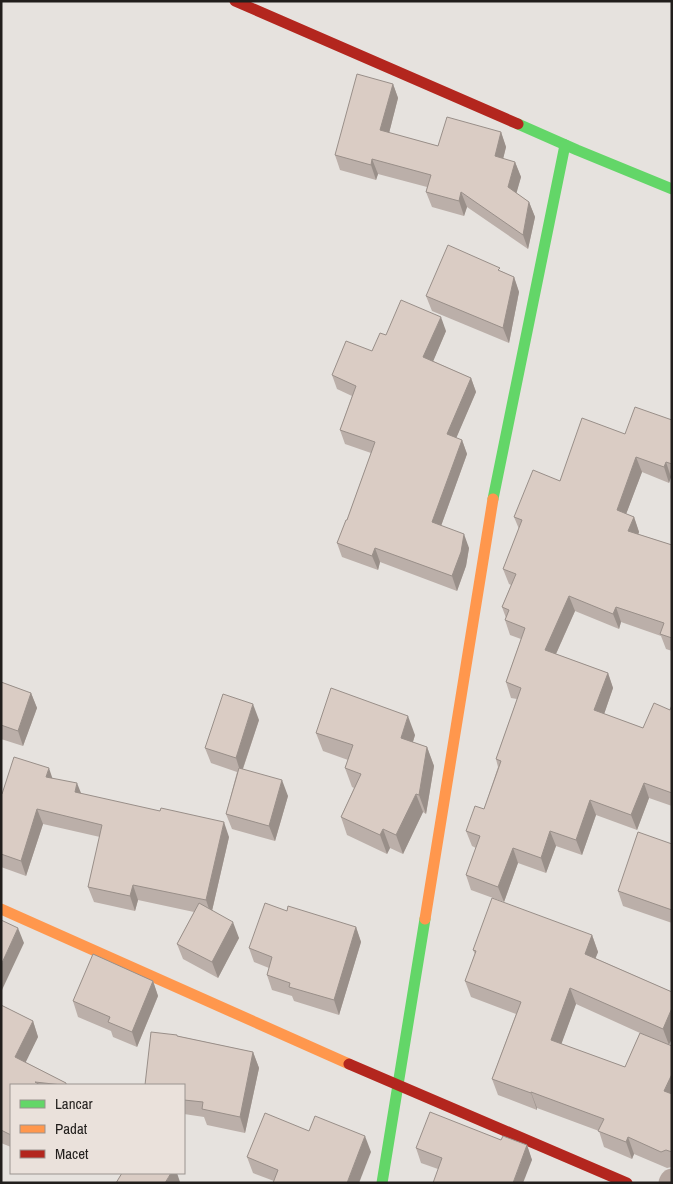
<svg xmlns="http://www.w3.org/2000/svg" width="673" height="1184" font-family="'Archivo Narrow',sans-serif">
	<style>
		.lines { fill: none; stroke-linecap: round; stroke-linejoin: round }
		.street { stroke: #b6a7a0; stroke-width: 25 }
		.fast { stroke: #63d668; stroke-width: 11 }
		.slow { stroke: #ff974d; stroke-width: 11 }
		.jam { stroke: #b3261e; stroke-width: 11 }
		.wall { fill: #bbafa9; fill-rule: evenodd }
		.shaded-wall { fill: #998f89 }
		.building { fill: #daccc4; stroke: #998f89 }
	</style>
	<rect width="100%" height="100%" fill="#e6e2de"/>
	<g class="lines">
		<polyline class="street" points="671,1183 672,1181"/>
		<g class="fast">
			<polyline points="518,124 577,150 672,189"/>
			<polyline points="493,499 565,145"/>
			<polyline points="382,1183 425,919"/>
		</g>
		<g class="slow">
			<polyline points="1,909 349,1064"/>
			<polyline points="425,919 493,499"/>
		</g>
		<g class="jam">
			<polyline points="235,1 518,124"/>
			<polyline points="349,1064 627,1183"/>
		</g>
	</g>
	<g class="wall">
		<polygon points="393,84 398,98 389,133 438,146 501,132 506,147 503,159 515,162 521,177 516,193 529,202 535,217 528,249 467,207 464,216 432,207 426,192 427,187 378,174 376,180 340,170 335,155"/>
		<polygon points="501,271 514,277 519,292 509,343 432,311 426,296"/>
		<polygon points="446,331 433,361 471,378 476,392 456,438 462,440 467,454 441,526 469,548 466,566 457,591 380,562 378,570 342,557 337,543 347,520 371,453 345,444 340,430 352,396 337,389 332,375 372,351 386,335"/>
		<polygon points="672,420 672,478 671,477 669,483 642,472 626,514 634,517 639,532 638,534 672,545 672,651 666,649 661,636 621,622 619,629 575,611 556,654 608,673 613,688 604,714 643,728 670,710 672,705 672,806 649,798 637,830 596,815 582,855 556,846 546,873 518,863 504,902 471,890 466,875 476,848 472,846 466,831 484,809 498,767 496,759 517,699 511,698 506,682 521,639 510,635 505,620 506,618 502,607 511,585 509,584 503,569 519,529 514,517 560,481 625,434"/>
		<polygon points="1,682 31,693 37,708 23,746 1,739"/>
		<polygon points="259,720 243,769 288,796 275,841 232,829 226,814 237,772 211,763 205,748"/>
		<polygon points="316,733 415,735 413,742 427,747 434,766 426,814 423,812 403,854 390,848 387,854 347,835 341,817 354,788 352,787 345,768 348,760 323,751"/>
		<polygon points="52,778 81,794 229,837 212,911 239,938 218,978 183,959 177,944 194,912 138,900 135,911 94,902 88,887 100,837 43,824 26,876 1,867 1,794"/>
		<polygon points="672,844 672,923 623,906 618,891"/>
		<polygon points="287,911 356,927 361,942 339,1015 294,1001 292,996 272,990 267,975 269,968 254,962 249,948"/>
		<path d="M592,935L598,952L595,958L672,992V1038L669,1045L672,1046V1167L667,1168L634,1154L632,1159L604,1147L599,1131L537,1108V1110L498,1095L492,1079L516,1014L471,997L465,981L475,954L473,950ZM576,1004L640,1033L625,1067L561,1044Z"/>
		<polygon points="153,981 158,996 137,1047 113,1037 111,1031 78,1017 73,1001"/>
		<polygon points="1,1005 33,1021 38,1037 25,1062 66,1083 67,1085 11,1085 11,1147 1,1143"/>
		<polygon points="178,1036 253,1052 259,1068 245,1133 207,1125 204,1117 184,1114 184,1085"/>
		<polygon points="309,1131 371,1152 274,1181 253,1173 247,1157"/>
		<polygon points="501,1140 527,1145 532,1160 438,1169 421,1163 416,1148"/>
	</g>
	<g class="shaded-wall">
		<polygon points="393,84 398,98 386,145 380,130"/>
		<polygon points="501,132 506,147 500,171 495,156"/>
		<polygon points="372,159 378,174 376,180 371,165"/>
		<polygon points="515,162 521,177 514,202 508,187"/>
		<polygon points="461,192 467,207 464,216 459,201"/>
		<polygon points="529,202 535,217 528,249 523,235"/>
		<polygon points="514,277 519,292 509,343 503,328"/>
		<polygon points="441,317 446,331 429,371 423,357"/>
		<polygon points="471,378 476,392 452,448 447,434"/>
		<polygon points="462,440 467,454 437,537 432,522"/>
		<polygon points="636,457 642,472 622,525 617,510"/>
		<polygon points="666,462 671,477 669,483 664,467"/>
		<polygon points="634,517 639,532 634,546 628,531"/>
		<polygon points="464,534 469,548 466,566 457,591 452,576"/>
		<polygon points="375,548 380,562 378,570 372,556"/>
		<polygon points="569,596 575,611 551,665 545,650"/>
		<polygon points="616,607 621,622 619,629 613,614"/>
		<polygon points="608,673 613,688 600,726 594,710"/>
		<polygon points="31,693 37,708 23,746 18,731"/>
		<polygon points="253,704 259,720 241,774 236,758"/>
		<polygon points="408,716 415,735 408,757 401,738"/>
		<polygon points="427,747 434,766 426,814 419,795"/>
		<polygon points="49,768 54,783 46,777"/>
		<polygon points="282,780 288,796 275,841 269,826"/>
		<polygon points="77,783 83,798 75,792"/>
		<polygon points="644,783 649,798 637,830 631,815"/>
		<polygon points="416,794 423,812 403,854 396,835"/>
		<polygon points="590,800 596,815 582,855 576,840"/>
		<polygon points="37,809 43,824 26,876 21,861"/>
		<polygon points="224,822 229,837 211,915 206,900"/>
		<polygon points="383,829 390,848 387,854 380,835"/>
		<polygon points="550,831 556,846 546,873 541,858"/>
		<polygon points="513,848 518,863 504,902 498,887"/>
		<polygon points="133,885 138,900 135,911 130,896"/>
		<polygon points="233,922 239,938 218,978 212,962"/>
		<polygon points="356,927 361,942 339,1015 334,1000"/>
		<polygon points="18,928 24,943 1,992 1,965"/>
		<polygon points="592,935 598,952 591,970 585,954"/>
		<polygon points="153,981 158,996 137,1047 132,1032"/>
		<polygon points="570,988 576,1004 557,1056 551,1040"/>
		<polygon points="672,1008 672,1038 669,1045 663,1029"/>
		<polygon points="33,1021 38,1037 21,1072 15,1057"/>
		<polygon points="253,1052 259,1068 245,1133 240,1117"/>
		<polygon points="672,1074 672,1104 664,1091"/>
		<polygon points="531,1092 537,1108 537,1110 531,1093"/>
		<polygon points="365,1136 371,1152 359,1183 347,1183"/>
		<polygon points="628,1137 634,1154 632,1159 626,1142"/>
		<polygon points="527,1145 532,1160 523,1183 513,1183"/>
		<polygon points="171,1173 177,1173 180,1182 180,1183 165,1183"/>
	</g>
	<g class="building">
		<polygon points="357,74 393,84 380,130 438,146 447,117 501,132 495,156 515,162 508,187 529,202 523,235 461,192 459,201 426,192 431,175 372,159 371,165 335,155"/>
		<polygon points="448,245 500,268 498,270 514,277 503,328 426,296"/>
		<polygon points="401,300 441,317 423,357 471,378 447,434 462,440 432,522 464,534 461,552 452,576 375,548 372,556 337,543 346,520 347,520 375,442 340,430 356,386 332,375 346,341 372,351 380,333 386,335"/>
		<polygon points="635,407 672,420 672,464 666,462 664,467 636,457 617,510 634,517 628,531 672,545 672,638 660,634 664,623 616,607 613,614 569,596 545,650 608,673 594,710 643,728 654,703 670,710 672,705 672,793 644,783 631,815 590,800 576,840 550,831 541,858 513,848 498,887 466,875 480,836 466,831 475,806 484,809 501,761 496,759 521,688 506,682 525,628 505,620 509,610 502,607 516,574 503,569 522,520 514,517 533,470 560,481 582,418 625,434"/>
		<polygon points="1,682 31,693 18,731 1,725"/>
		<polygon points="331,688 408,716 401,738 427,747 419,795 416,794 396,835 383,829 380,835 341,817 361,774 345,768 353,745 316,733"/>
		<polygon points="223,694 253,704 236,758 205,748"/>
		<polygon points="14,757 49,768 46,777 77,783 75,792 160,811 161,808 224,822 206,900 133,885 130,896 88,887 102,825 37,809 21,861 1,854 1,794 2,794"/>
		<polygon points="239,768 282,780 269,826 226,814"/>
		<polygon points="638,832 672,844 672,910 618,891"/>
		<polygon points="492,898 592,935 585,954 672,992 672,1008 663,1029 570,988 551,1040 625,1067 640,1033 672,1046 672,1074 664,1091 672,1094 672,1152 666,1150 661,1152 628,1137 626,1142 598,1131 604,1119 531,1092 531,1093 492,1079 521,1002 465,981 476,951 473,950"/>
		<polygon points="199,903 233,922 212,962 177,944"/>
		<polygon points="265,903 287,911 288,906 356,927 334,1000 289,987 290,983 267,975 272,957 249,948"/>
		<polygon points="1,920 18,928 1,965"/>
		<polygon points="93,954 153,981 132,1032 108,1022 110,1017 73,1001"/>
		<polygon points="1,1005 33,1021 15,1057 66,1083 66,1085 62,1085 35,1082 40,1085 11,1085 11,1135 1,1130"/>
		<polygon points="151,1032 177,1035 177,1036 253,1052 240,1117 202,1109 203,1102 184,1100 184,1085 145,1085"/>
		<polygon points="430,1112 501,1140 503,1136 527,1145 513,1183 433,1183 442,1158 416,1148"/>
		<polygon points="265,1113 309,1131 315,1116 365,1136 347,1183 273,1183 278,1170 247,1157"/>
		<polygon points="122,1173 171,1173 165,1183 116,1183"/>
	</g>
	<rect width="673" height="1184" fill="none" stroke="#211e1c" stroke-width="5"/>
	<rect x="10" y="1084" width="175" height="90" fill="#eae1db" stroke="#9a938f"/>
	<rect x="20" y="1100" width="25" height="8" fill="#63d668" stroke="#9a938f"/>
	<text x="55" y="1109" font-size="15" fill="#211e1c">Lancar</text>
	<rect x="20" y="1125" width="25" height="8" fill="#ff974d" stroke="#9a938f"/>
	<text x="55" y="1134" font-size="15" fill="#211e1c">Padat</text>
	<rect x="20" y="1150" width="25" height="8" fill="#b3261e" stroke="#9a938f"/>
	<text x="55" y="1159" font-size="15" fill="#211e1c">Macet</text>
</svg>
